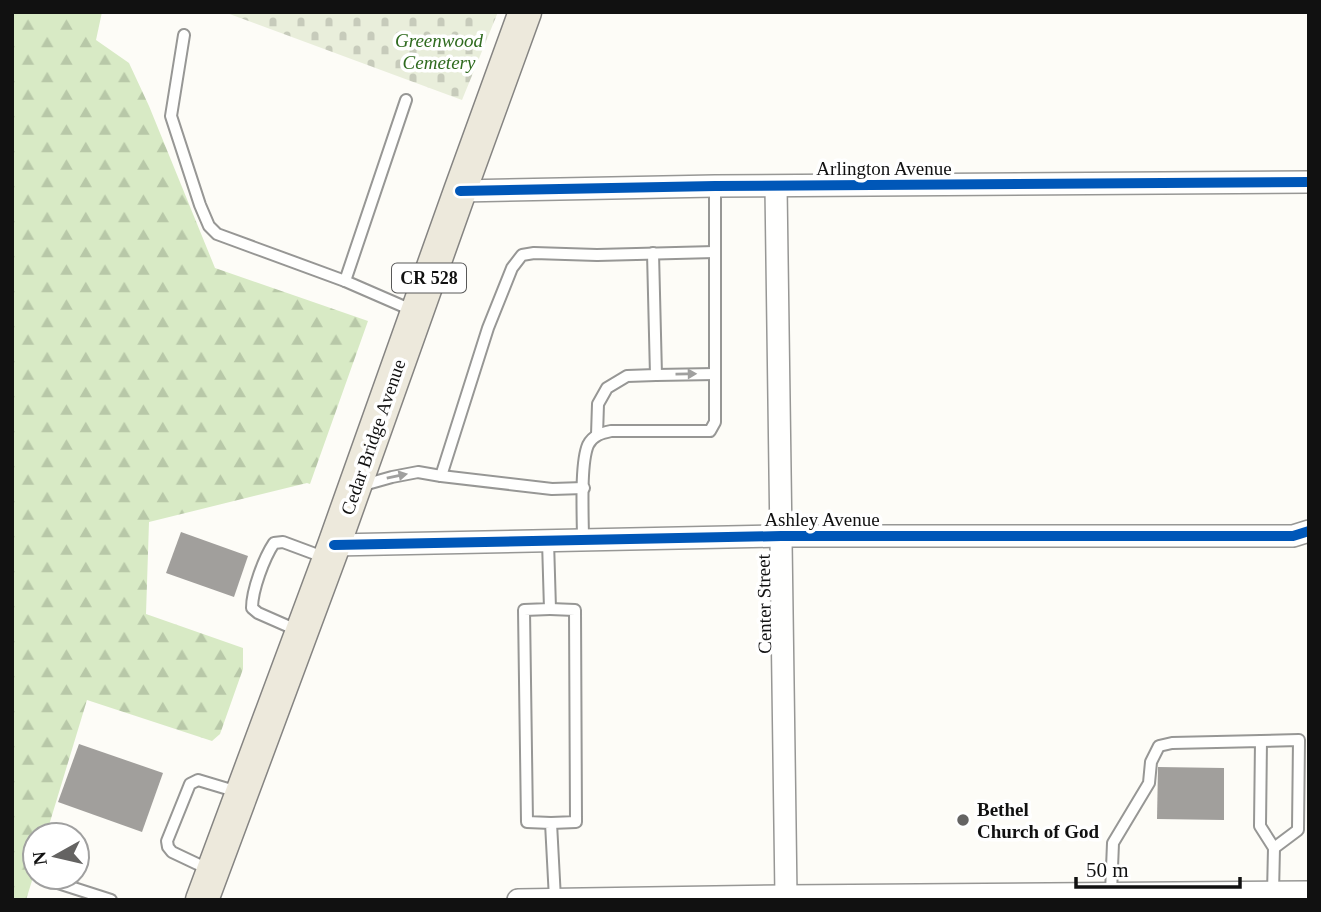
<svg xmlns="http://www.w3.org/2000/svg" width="1321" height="912" font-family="'Times New Roman',serif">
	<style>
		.forest { fill: url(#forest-firs) }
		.cemetery { fill: url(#cemetery-stones) }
		.building { fill: #a19f9c }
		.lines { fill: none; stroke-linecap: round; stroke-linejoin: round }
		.lane-casing { stroke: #979795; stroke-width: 14 }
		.street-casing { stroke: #979795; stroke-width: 24 }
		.primary-casing { stroke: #858482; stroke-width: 35 }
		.lane { stroke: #fffffe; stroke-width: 10 }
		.street { stroke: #fffffe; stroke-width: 21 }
		.primary { stroke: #ede9dc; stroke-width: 32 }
		.cycleway-casing { stroke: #fff; stroke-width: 15 }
		.cycleway { stroke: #0057b8; stroke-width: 10 }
		.oneway { fill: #a0a09f }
		.poi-dot { fill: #646362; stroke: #fff; stroke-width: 2.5 }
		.labels { text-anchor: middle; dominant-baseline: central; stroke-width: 7; stroke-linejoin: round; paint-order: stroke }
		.shield { fill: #fff; stroke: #585858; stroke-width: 2 }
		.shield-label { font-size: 18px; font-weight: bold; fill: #111 }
		.park-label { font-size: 19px; font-style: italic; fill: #2f6b1f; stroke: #fff }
		.street-label { font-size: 19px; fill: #111; stroke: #fff }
		.poi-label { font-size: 19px; font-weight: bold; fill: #111; stroke: #fff; text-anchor: start }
	</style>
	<defs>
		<pattern id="forest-firs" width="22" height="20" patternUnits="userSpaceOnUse" patternTransform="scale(1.75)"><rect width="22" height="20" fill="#d8eac5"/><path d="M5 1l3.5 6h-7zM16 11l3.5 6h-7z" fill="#b8c8a8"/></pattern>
		<pattern id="cemetery-stones" width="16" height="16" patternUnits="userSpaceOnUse" patternTransform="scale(1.75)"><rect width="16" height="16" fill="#e9eedb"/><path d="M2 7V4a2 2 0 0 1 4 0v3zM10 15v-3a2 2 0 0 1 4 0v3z" fill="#c7cbbb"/></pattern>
	</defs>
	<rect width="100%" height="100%" fill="#fdfcf7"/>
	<polygon class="forest" points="12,12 102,12 96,40 129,63 149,106 215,268 368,321 310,484 307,483 149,522 146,614 243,648 243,669 220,734 212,741 87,700 46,835 35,835 35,871 26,900 12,900"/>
	<polygon class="cemetery" points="224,12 498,12 462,100"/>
	<g class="building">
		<polygon points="181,532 248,556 234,597 166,573"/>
		<polygon points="79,744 163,773 142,832 58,802"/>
		<polygon points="1158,767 1224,768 1224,820 1157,819"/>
	</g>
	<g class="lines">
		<defs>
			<g id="lane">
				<polyline points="184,35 171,116 200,205 209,226 217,234 345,281"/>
				<polyline points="406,100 345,281 414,311"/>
				<polyline points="656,375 715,374"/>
				<polyline points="597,435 598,404 607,388 627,376 656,375 653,253"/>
				<polyline points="441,476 488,328 512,268 522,255 534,253 597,255 715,252"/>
				<polyline points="360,486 392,477 418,472 441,476 552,489 584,488"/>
				<polyline points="548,541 550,609 524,610 527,822 551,823 555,899"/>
				<path d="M583,541C583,517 580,464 588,445C593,435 602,433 611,431H710L715,422V186"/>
				<polyline points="550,609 575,610 576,822 551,823"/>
				<path d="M299,631L258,613L252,608C252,590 264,558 274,543L283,542L326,558"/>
				<polyline points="1261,741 1299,740 1298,830 1274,848"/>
				<polyline points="210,870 172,852 168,847 167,841 190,784 198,780 238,792"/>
				<polyline points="58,883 111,900"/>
				<polyline points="1111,893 1113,843 1149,783 1151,762 1159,746 1172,743 1261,741 1260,826 1274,848 1273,893"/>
			</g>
			<g id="street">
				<polyline points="776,187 786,896"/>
				<polyline points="460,191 715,186 1309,182"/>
				<polyline points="334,545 781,536 1293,536 1309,531"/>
				<polyline points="518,900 786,896 1309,892"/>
			</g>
			<polyline id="primary" points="202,900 334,545 460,191 525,12"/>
		</defs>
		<use href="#lane" class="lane-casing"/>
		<use href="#street" class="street-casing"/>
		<use href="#primary" class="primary-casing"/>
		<use href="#lane" class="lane"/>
		<use href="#street" class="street"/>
		<use href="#primary" class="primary"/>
		<defs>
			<g id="cycleway">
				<polyline points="460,191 715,186 1309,182"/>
				<polyline points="334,545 781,536 1293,536 1309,531"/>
			</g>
		</defs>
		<use href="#cycleway" class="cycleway-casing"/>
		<use href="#cycleway" class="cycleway"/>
	</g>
	<defs><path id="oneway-solid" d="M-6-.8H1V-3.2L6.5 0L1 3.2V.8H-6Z" transform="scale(1.75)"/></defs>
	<g class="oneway">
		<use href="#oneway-solid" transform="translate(686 374) rotate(-1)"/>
		<use href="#oneway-solid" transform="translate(397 476) rotate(-12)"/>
	</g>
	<circle class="poi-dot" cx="963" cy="820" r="7"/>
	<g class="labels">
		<rect class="shield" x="392" y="263.5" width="74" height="29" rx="5"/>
		<g class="shield-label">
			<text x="429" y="278">CR 528</text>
		</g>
		<g class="park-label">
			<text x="439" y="40">Greenwood<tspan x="439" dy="22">Cemetery</tspan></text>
		</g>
		<g class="street-label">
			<text x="884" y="168">Arlington Avenue</text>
			<text transform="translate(373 437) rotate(-71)">Cedar Bridge Avenue</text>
			<text x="822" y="519">Ashley Avenue</text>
			<text transform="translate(764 604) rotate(-91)">Center Street</text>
		</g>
		<g class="poi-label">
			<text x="977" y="809">Bethel<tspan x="977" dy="22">Church of God</tspan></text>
		</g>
	</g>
	<rect width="1321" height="912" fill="none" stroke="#111111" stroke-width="28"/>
	<g transform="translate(56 856) rotate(262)"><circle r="33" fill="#ffffff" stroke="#a0a0a0" stroke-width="2"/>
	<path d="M0-5L12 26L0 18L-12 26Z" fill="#646362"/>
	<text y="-10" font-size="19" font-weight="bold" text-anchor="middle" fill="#111111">N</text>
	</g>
	<path d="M1076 877v10h164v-10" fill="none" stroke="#111111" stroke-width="3.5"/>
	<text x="1086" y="877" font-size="21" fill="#111111" stroke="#ffffff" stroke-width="5" paint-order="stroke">50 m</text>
</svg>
